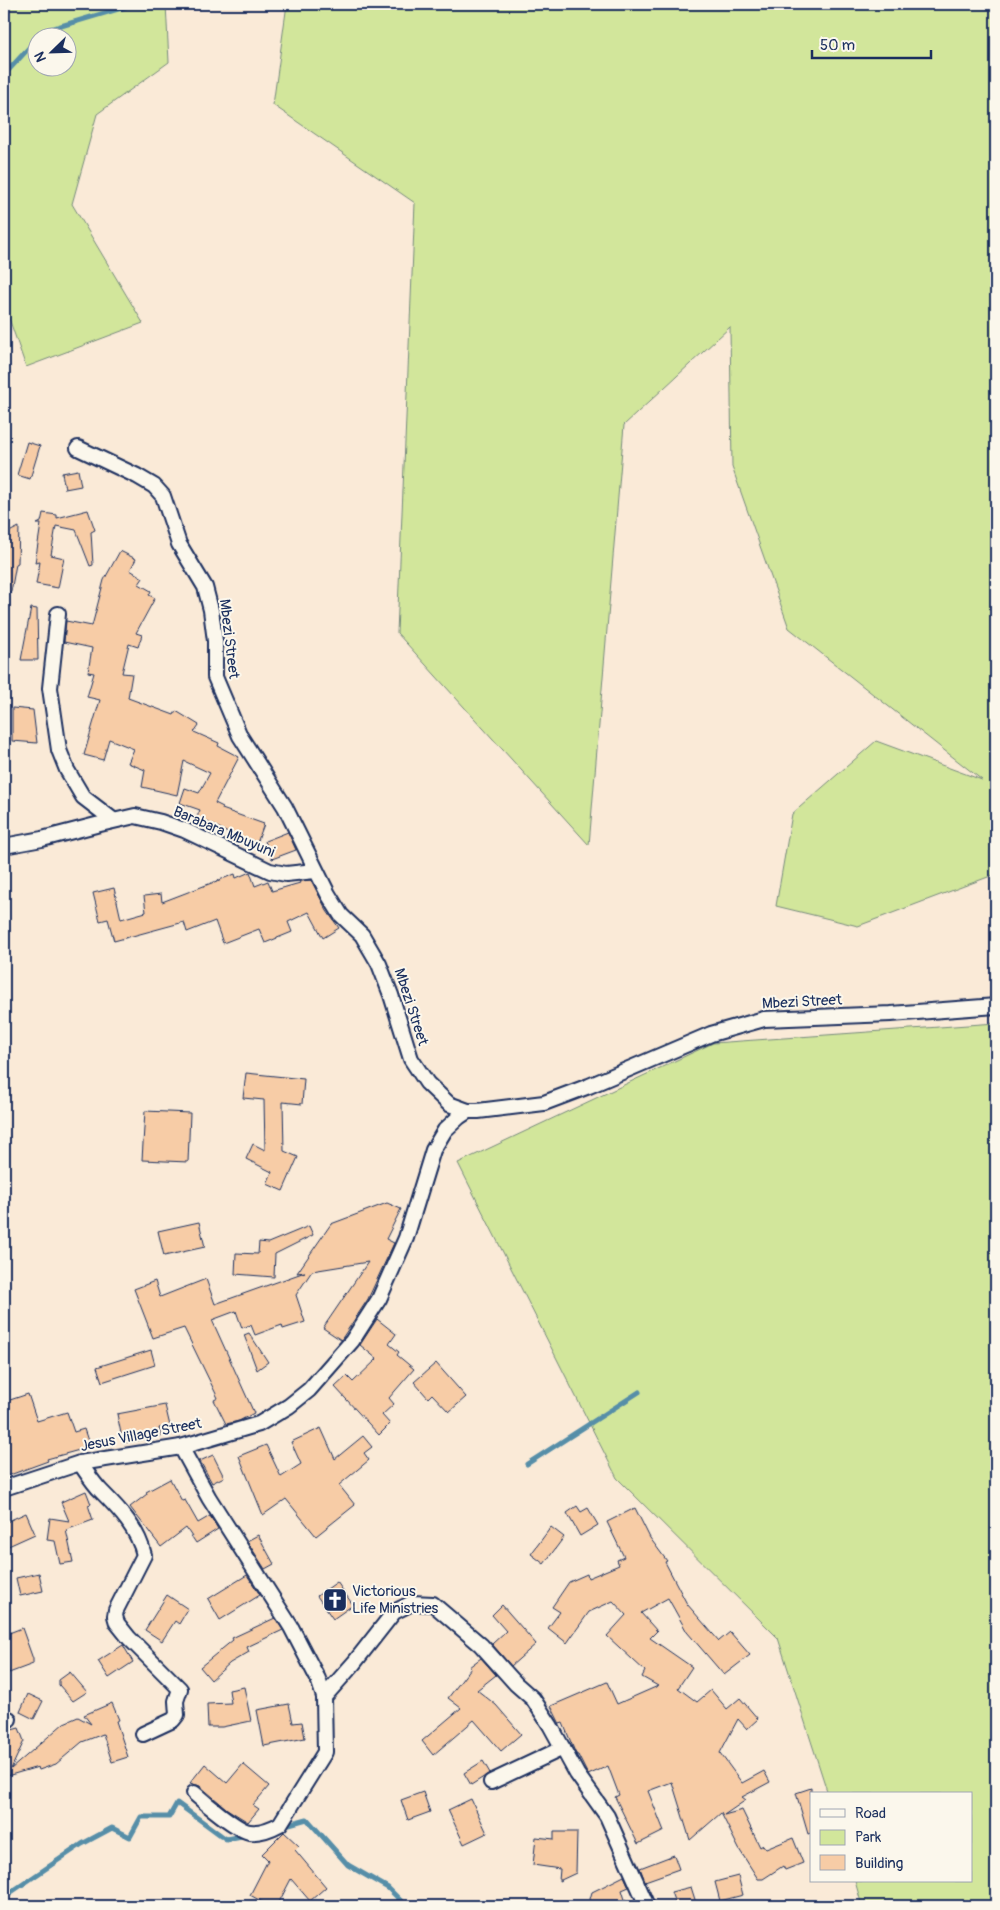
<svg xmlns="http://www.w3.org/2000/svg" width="1000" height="1910" font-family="Pangolin,sans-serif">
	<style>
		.green { fill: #d2e69b; stroke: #768a7c; fill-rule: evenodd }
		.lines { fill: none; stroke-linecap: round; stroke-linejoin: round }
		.stream { stroke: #568ea8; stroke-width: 5 }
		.building { fill: #f7cca6; stroke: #1b2f5e }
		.street-casing { stroke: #1b2f5e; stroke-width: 18 }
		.street { stroke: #fbf7ec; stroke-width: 14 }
		.labels { text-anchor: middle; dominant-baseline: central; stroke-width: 4; stroke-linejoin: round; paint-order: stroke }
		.street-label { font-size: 15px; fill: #1b2f5e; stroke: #fbf7ec }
		.poi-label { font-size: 15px; fill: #1b2f5e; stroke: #fbf7ec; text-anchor: start }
	</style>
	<rect width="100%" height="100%" fill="#faead7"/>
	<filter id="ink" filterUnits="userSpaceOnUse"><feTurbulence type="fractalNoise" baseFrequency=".02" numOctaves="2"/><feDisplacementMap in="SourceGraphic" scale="10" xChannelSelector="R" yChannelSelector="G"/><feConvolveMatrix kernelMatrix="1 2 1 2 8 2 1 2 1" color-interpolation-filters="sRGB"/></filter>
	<g filter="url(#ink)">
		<g class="green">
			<path d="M4,4H166L169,62L97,114L72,204L143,323L26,367L4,304ZM38,38H68V68H38Z"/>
			<polygon points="287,4 996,4 996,874 858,926 776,906 792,814 876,741 982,780 789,628 732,467 730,327 624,425 589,845 397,633 415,203 273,105"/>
			<polygon points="996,1023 996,1906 862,1906 855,1881 971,1881 971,1794 828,1794 778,1638 617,1478 458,1163 713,1043"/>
		</g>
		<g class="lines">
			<g class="stream">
				<polyline points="38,38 44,31 135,4"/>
				<polyline points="4,75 38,38"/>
				<polyline points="527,1464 639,1392"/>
				<polyline points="282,1826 307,1819 348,1865 388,1888 406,1906"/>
				<polyline points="4,1897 82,1844 112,1828 130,1837 141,1817 169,1817 177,1803 226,1839 247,1835"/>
			</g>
		</g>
		<g class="building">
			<polygon points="27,442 40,446 30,479 17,475"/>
			<polygon points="78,470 81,486 65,489 62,473"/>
			<polygon points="88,510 95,530 91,532 93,565 90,566 76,530 56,526 51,555 64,558 58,588 36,584 40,562 35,563 41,524 37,524 41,522 43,513 57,515 57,518"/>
			<polygon points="19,527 18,563 16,564 11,592 4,592 4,537 5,534"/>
			<polygon points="120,551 136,559 130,570 143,578 139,584 151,591 149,595 155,598 136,633 142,635 138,647 129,644 122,673 132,674 128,698 174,715 176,711 199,725 194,732 219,743 218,746 239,757 215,803 223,807 222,809 264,824 257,843 223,831 223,830 197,817 200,810 180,803 185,788 199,793 210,773 184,761 177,795 142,787 145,770 128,763 134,749 109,739 103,760 84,755 100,700 87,697 94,673 88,672 92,648 64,642 66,621 92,626 104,580"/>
			<polygon points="31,608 37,609 38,660 21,660"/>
			<polygon points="12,708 33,710 37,743 12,741"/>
			<polygon points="288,832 296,850 272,859 265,841"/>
			<polygon points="250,872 255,886 268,881 272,891 300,883 299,881 311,880 327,911 339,928 323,938 309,912 288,922 292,932 265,943 259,929 223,943 215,921 187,932 184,922 114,941 108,919 100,921 93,893 114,888 121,919 146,912 144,896 161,894 162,902 235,874 236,878"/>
			<polygon points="246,1073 304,1079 302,1104 283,1102 284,1151 298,1157 283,1191 267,1184 272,1172 246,1159 253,1144 265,1150 264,1100 243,1098"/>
			<polygon points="145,1111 190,1113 188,1162 142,1160"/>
			<polygon points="387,1203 401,1209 386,1239 394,1243 368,1299 341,1340 323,1328 368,1262 312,1271 296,1295 305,1322 283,1329 282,1325 255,1335 251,1325 242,1328 236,1311 212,1320 254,1413 239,1421 226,1424 214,1400 218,1398 184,1328 153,1338 134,1289 155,1281 160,1297 206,1279 215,1304 305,1272 297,1273 331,1224"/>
			<polygon points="199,1222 205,1247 164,1256 158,1231"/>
			<polygon points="309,1226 313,1235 275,1254 274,1277 235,1274 236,1253 258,1254 259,1242 268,1243"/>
			<polygon points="377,1319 396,1334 389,1344 399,1352 397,1355 414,1369 389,1398 394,1404 382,1415 390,1424 379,1435 335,1387 347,1376 353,1382 377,1359 360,1345"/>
			<polygon points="249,1333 268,1362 257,1370 244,1335"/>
			<polygon points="151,1350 155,1365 102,1382 97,1367"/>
			<polygon points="436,1363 466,1397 449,1412 432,1394 428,1398 414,1382"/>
			<polygon points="28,1394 37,1421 67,1412 74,1432 84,1429 90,1447 47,1459 48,1461 7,1476 4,1468 4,1439 10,1436 4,1416 4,1402"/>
			<polygon points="165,1405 170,1426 159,1428 161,1436 123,1443 117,1414"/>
			<polygon points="321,1428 335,1459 363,1436 372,1447 364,1453 369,1460 339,1485 355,1505 316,1536 286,1499 263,1515 239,1456 266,1445 281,1477 301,1464 291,1442"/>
			<polygon points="213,1455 224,1477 212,1483 200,1461"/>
			<polygon points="170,1479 182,1501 185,1500 198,1523 210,1516 218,1529 196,1543 186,1528 161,1547 130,1507 147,1494 146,1492"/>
			<polygon points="86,1491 91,1504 88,1505 93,1520 66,1530 73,1562 60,1564 55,1541 47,1540 50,1518 69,1521 61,1502"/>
			<polygon points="577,1506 581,1512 588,1508 598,1525 580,1536 567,1513"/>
			<polygon points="635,1508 650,1538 667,1561 665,1562 687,1604 719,1641 730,1632 750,1655 724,1675 687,1632 668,1598 641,1613 657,1631 650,1638 692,1667 678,1688 697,1702 711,1690 727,1709 740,1698 758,1719 747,1729 738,1719 720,1753 742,1783 764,1771 770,1782 742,1797 746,1800 724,1815 742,1810 760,1847 763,1845 766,1849 793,1838 803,1863 785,1870 783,1866 763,1879 758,1879 739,1849 721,1813 690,1840 672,1782 648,1791 664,1831 638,1844 615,1797 619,1795 608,1766 588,1775 578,1755 577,1755 575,1752 563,1723 560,1724 551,1706 607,1682 617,1704 658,1686 642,1677 645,1671 607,1636 626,1615 613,1601 589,1612 567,1643 548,1628 560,1612 552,1607 569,1582 587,1574 588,1578 619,1565 617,1560 624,1557 607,1522"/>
			<polygon points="26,1513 35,1534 4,1548 4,1523"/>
			<polygon points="551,1527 564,1537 544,1564 531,1554"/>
			<polygon points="258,1535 274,1564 265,1569 247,1541"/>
			<polygon points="39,1573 43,1591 20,1596 16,1578"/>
			<polygon points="247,1575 260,1595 220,1620 208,1599"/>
			<polygon points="337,1582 353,1605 333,1619 317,1596"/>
			<polygon points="167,1595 188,1609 179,1624 175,1621 162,1641 145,1630"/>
			<polygon points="502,1605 536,1644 511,1666 492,1644 506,1631 492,1615"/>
			<polygon points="275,1618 283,1630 247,1647 249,1652 230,1663 211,1680 200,1667 233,1640 232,1638"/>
			<polygon points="22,1628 33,1659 33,1664 9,1673 4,1659 4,1635"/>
			<polygon points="123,1645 133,1662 109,1678 98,1661"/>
			<polygon points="481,1658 496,1675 477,1690 496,1705 521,1734 501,1751 474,1720 433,1755 422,1741 461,1708 448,1698 471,1668 469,1667"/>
			<polygon points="70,1672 87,1692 73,1701 59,1685 59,1680"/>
			<polygon points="244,1687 251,1721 222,1727 208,1727 207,1704 231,1703 229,1690"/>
			<polygon points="28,1694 43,1701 34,1719 20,1712"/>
			<polygon points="112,1703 119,1720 116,1721 128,1757 112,1762 103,1734 82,1742 56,1764 39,1770 38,1767 7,1776 4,1784 4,1732 19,1728 24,1741 11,1769 64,1723 78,1717 91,1724 84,1715"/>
			<polygon points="289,1704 293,1723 302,1722 305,1738 264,1746 257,1710"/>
			<polygon points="483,1761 490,1773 471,1785 464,1773"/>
			<polygon points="205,1764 227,1783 243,1764 269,1786 253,1805 259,1809 248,1822 227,1809 200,1786 190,1783"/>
			<polygon points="811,1788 811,1833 808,1834 796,1793"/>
			<polygon points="423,1792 430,1812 408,1820 401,1800"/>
			<polygon points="471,1799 487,1833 464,1844 448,1810"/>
			<polygon points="284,1832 299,1846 295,1850 326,1887 310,1901 291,1879 277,1906 270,1906 250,1895 268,1860 262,1854"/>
			<polygon points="554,1832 577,1832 576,1873 559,1881 560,1869 533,1865 536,1837 554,1839"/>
			<polygon points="674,1855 679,1869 645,1881 640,1868"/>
			<polygon points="624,1876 629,1887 622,1890 627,1906 593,1906 590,1899 592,1892"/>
			<polygon points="738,1876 743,1895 720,1901 715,1882"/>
			<polygon points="691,1887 697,1906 676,1906 671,1892"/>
		</g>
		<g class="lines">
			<defs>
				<g id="street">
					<polyline points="78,448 137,476 154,486 163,496 179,544 205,587 211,610 215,641 215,677 240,736 285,807 328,894 341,915 362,935 379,964 391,995 411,1059 427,1083 449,1104 468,1111 478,1111 544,1103 589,1086 711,1034 764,1019 891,1014 996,1006"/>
					<polyline points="58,614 50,688 59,750 67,770 83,797 113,820"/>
					<polyline points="4,846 42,839 96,825 135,816 161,822 184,830 270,871 286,874 315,871"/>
					<path d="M181,1447L209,1498L291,1627L318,1679L324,1697L325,1752L280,1824C271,1829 261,1833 250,1832C238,1831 204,1802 194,1793"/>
					<path d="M80,1463C87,1473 93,1483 101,1491C120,1510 138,1529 144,1555L116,1610L115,1616L117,1623L129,1638L180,1689L176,1701L177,1715L173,1720L143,1734"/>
					<polyline points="4,1488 80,1463 181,1447 259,1424 289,1406 309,1390 352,1341 379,1299 406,1238 433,1150 445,1130 459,1117 468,1111"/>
					<polyline points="324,1697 354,1663 394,1612 412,1603 433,1604 481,1645 516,1684 533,1699 550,1725 577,1774 607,1816 647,1906"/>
					<polyline points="4,1720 9,1719"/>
					<polyline points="491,1782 563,1748"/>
				</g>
			</defs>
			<use href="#street" class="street-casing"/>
			<use href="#street" class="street"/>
		</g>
	</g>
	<defs>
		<symbol id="church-square" viewBox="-11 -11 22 22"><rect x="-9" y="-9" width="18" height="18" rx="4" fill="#1b2f5e" stroke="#fbf7ec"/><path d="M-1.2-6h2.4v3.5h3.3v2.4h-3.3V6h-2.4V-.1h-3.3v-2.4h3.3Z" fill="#fff"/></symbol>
	</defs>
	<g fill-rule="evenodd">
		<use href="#church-square" x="321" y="1586" width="28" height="28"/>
	</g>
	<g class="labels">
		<g class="street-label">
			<text transform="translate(229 639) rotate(83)">Mbezi Street</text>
			<text transform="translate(224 832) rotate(23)">Barabara Mbuyuni</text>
			<text transform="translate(802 1002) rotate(-3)">Mbezi Street</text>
			<text transform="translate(411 1007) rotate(72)">Mbezi Street</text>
			<text transform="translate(141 1435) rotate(-11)">Jesus Village Street</text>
		</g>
		<g class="poi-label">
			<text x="352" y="1591">Victorious<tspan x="352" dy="17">Life Ministries</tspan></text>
		</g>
	</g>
	<rect width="1000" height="1910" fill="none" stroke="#fbf7ec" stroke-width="20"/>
	<rect x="10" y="10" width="980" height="1890" fill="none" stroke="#1b2f5e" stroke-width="2" filter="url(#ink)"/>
	<rect x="810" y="1792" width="162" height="90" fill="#fbf7ec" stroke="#a1a7b3"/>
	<rect x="820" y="1809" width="25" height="8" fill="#fbf7ec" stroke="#a1a7b3"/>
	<text x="855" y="1818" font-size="15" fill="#1b2f5e">Road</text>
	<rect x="820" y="1830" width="25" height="15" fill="#d2e69b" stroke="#a1a7b3"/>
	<text x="855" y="1842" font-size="15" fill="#1b2f5e">Park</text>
	<rect x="820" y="1855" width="25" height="15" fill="#f7cca6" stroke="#a1a7b3"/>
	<text x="855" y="1868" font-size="15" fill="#1b2f5e">Building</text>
	<g transform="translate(52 52) rotate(247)"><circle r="24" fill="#fbf7ec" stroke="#a1a7b3"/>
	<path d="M0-4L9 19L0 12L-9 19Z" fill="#1b2f5e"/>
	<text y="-8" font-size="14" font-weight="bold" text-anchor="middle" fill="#1b2f5e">N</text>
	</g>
	<path d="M812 50v8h119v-8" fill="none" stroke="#1b2f5e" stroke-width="2.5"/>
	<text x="820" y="50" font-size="15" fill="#1b2f5e" stroke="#fbf7ec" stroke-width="4" paint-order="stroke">50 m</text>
</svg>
